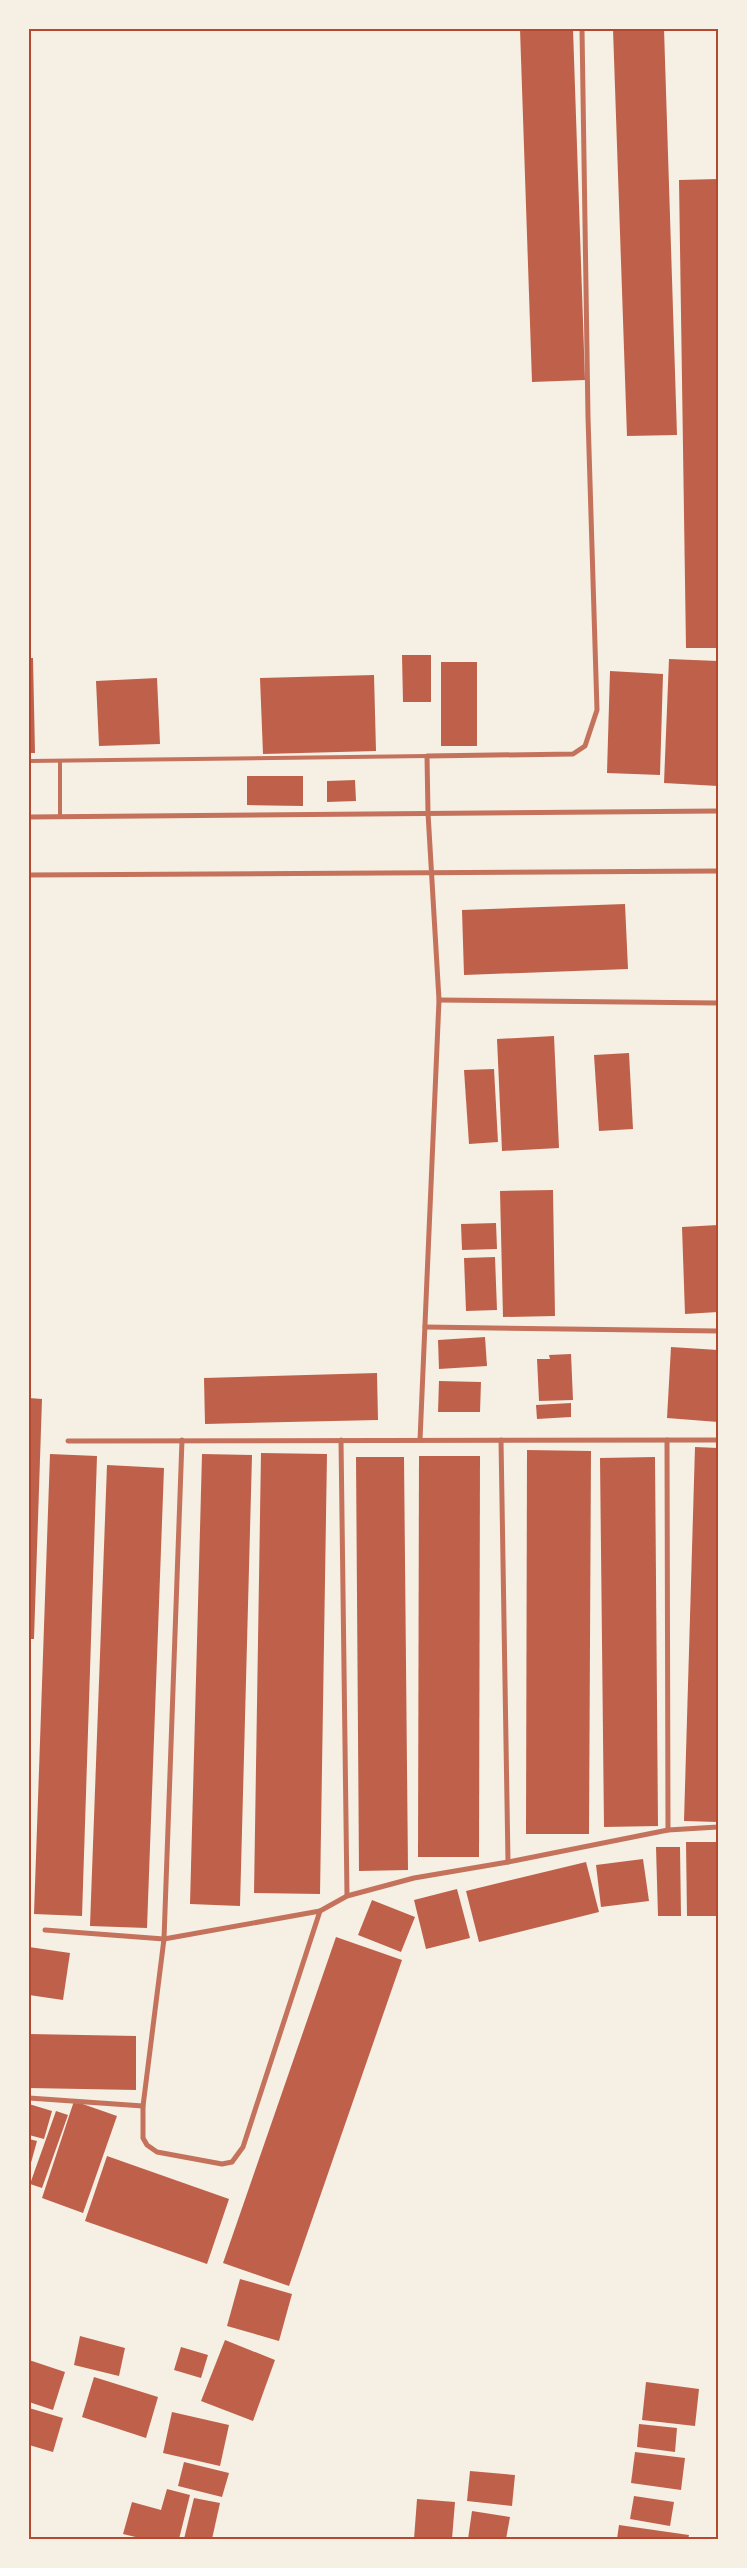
<svg xmlns="http://www.w3.org/2000/svg" width="747" height="2568" font-family="'DejaVu Sans',sans-serif">
	<style>
		.building { fill: #bf614a }
		.lines { fill: none; stroke-linecap: round; stroke-linejoin: round }
		.service { stroke: #c5725c; stroke-width: 4 }
		.minor { stroke: #c5725c; stroke-width: 5 }
		.neatline { fill: none; stroke: #b5482f; stroke-width: 2 }
	</style>
	<rect width="100%" height="100%" fill="#f6efe4"/>
	<g class="building">
		<polygon points="520,29 573,29 585,380 532,382"/>
		<polygon points="613,29 664,29 677,435 627,436"/>
		<polygon points="718,179 718,648 686,648 679,180"/>
		<polygon points="402,655 431,655 431,702 403,702"/>
		<polygon points="29,658 33,658 35,753 29,753"/>
		<polygon points="669,659 718,661 718,786 664,783"/>
		<rect x="441" y="662" width="36" height="84"/>
		<polygon points="610,671 663,674 660,775 607,773"/>
		<polygon points="374,675 376,751 263,754 260,678"/>
		<polygon points="157,678 160,744 99,746 96,681"/>
		<polygon points="247,776 303,776 303,806 247,805"/>
		<polygon points="355,780 356,801 327,802 327,781"/>
		<polygon points="625,904 628,969 464,975 462,910"/>
		<polygon points="554,1036 559,1148 502,1151 497,1039"/>
		<polygon points="629,1053 633,1129 599,1131 594,1055"/>
		<polygon points="494,1069 498,1142 469,1144 464,1070"/>
		<polygon points="553,1190 555,1316 503,1317 500,1191"/>
		<polygon points="496,1223 497,1249 462,1250 461,1224"/>
		<polygon points="718,1225 718,1312 685,1314 682,1227"/>
		<polygon points="495,1257 497,1310 466,1311 464,1258"/>
		<polygon points="485,1337 487,1366 439,1369 438,1340"/>
		<polygon points="671,1347 718,1350 718,1422 667,1418"/>
		<polygon points="571,1354 573,1400 539,1401 537,1359 550,1359 549,1355"/>
		<polygon points="377,1373 378,1420 205,1424 204,1378"/>
		<polygon points="439,1381 481,1382 480,1412 438,1412"/>
		<polygon points="29,1398 42,1399 34,1639 29,1639"/>
		<polygon points="571,1403 571,1417 537,1419 536,1405"/>
		<polygon points="695,1447 718,1448 718,1822 684,1821"/>
		<polygon points="527,1450 591,1451 589,1834 526,1834"/>
		<polygon points="261,1453 327,1454 320,1894 254,1893"/>
		<polygon points="50,1454 97,1456 82,1916 34,1914"/>
		<polygon points="202,1454 252,1455 240,1906 190,1904"/>
		<polygon points="419,1456 480,1456 479,1857 418,1857"/>
		<polygon points="356,1457 404,1457 408,1870 359,1871"/>
		<polygon points="655,1457 658,1826 604,1827 600,1458"/>
		<polygon points="107,1465 164,1468 147,1928 90,1926"/>
		<polygon points="686,1842 718,1842 718,1916 687,1916"/>
		<polygon points="656,1847 680,1847 681,1916 658,1916"/>
		<polygon points="643,1859 649,1901 601,1907 596,1865"/>
		<polygon points="586,1862 599,1912 479,1942 466,1891"/>
		<polygon points="457,1889 470,1938 426,1949 414,1900"/>
		<polygon points="372,1900 415,1917 401,1952 358,1935"/>
		<polygon points="336,1937 402,1960 289,2286 223,2263"/>
		<polygon points="29,1947 70,1953 63,2000 29,1995"/>
		<polygon points="29,2034 136,2036 136,2090 29,2088"/>
		<polygon points="74,2101 117,2116 83,2213 42,2198"/>
		<polygon points="29,2104 52,2111 44,2139 29,2135"/>
		<polygon points="56,2111 68,2115 42,2188 30,2184"/>
		<polygon points="29,2139 37,2141 29,2170"/>
		<polygon points="107,2156 229,2199 207,2264 85,2221"/>
		<polygon points="240,2279 292,2294 279,2341 227,2326"/>
		<polygon points="80,2336 125,2348 119,2376 74,2365"/>
		<polygon points="225,2340 275,2360 253,2421 201,2401"/>
		<polygon points="181,2347 208,2355 201,2378 174,2370"/>
		<polygon points="29,2360 65,2372 53,2410 29,2402"/>
		<polygon points="94,2377 158,2397 146,2438 82,2417"/>
		<polygon points="646,2382 699,2389 695,2426 642,2420"/>
		<polygon points="29,2408 63,2418 53,2452 29,2445"/>
		<polygon points="172,2412 229,2425 220,2466 163,2453"/>
		<polygon points="639,2424 677,2428 675,2452 637,2447"/>
		<polygon points="635,2452 685,2458 681,2490 631,2483"/>
		<polygon points="184,2462 229,2473 222,2497 178,2486"/>
		<polygon points="470,2471 515,2475 512,2506 467,2501"/>
		<polygon points="167,2489 190,2495 179,2539 144,2539 123,2534 132,2502 161,2510"/>
		<polygon points="634,2496 674,2502 670,2526 630,2519"/>
		<polygon points="194,2498 220,2503 212,2539 184,2539"/>
		<polygon points="417,2499 455,2502 452,2539 414,2539"/>
		<polygon points="472,2511 510,2517 506,2539 468,2539"/>
		<polygon points="619,2525 689,2535 688,2539 617,2539"/>
	</g>
	<g class="lines">
		<g class="service">
			<polyline points="29,761 427,756"/>
			<polyline points="60,761 60,817"/>
		</g>
		<g class="minor">
			<polyline points="29,817 718,811"/>
			<polyline points="29,875 718,871"/>
			<polyline points="439,1000 718,1003"/>
			<polyline points="425,1327 718,1331"/>
			<polyline points="182,1440 164,1939 143,2106 143,2138 147,2145 157,2152 222,2164 232,2162 243,2147 320,1911"/>
			<polyline points="341,1440 347,1896"/>
			<polyline points="420,1440 439,1000 428,813 427,756 573,754 585,746 597,710 588,417 582,29"/>
			<polyline points="501,1440 508,1862"/>
			<polyline points="667,1440 668,1830"/>
			<polyline points="68,1441 718,1440"/>
			<polyline points="45,1930 164,1939 320,1911 347,1896 414,1878 508,1862 668,1830 718,1827"/>
			<polyline points="29,2098 143,2106"/>
		</g>
	</g>
	<rect width="747" height="2568" fill="none" stroke="#f6efe4" stroke-width="60"/>
	<rect x="30" y="30" width="687" height="2508" class="neatline"/>
</svg>
